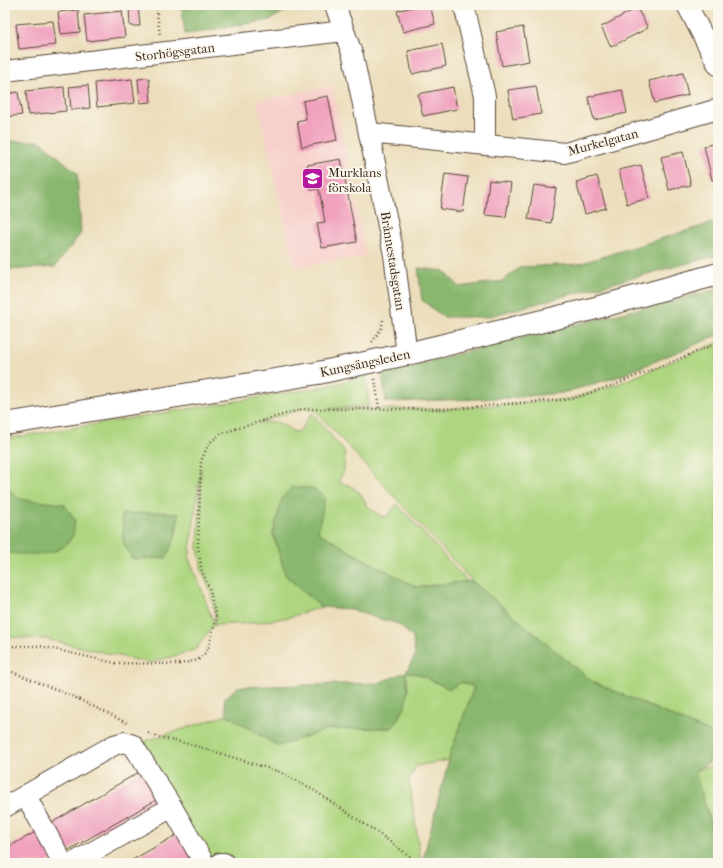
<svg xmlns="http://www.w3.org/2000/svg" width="723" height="868" font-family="'IM FELL French Canon',serif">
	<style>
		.built { fill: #f7d0cb }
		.green { fill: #aed680; stroke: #74804f; fill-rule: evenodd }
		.forest { fill: #8ab76e; stroke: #627046 }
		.building { fill: #f0a1be }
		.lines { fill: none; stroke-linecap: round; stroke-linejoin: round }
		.minor-casing { stroke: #564536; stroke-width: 22 }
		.major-casing { stroke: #564536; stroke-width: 24 }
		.path { stroke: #564536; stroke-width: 2.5; stroke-dasharray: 1 3; stroke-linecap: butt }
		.minor { stroke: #fff; stroke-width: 20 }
		.major { stroke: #fff; stroke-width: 22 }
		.labels { text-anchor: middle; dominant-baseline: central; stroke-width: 4; stroke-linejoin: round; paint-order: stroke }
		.street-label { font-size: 13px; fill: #3b2a1e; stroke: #fbf7ec }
		.poi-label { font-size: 13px; fill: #3b2a1e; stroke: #fbf7ec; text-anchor: start }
	</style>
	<rect width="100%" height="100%" fill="#fbf7ec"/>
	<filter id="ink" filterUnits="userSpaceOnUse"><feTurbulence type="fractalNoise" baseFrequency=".025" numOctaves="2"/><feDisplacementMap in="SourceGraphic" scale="8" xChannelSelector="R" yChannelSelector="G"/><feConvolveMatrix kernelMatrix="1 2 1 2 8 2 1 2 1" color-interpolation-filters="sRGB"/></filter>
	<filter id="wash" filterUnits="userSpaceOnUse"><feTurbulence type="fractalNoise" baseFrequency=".012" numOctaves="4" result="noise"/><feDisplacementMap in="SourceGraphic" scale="16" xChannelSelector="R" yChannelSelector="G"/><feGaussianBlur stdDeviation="0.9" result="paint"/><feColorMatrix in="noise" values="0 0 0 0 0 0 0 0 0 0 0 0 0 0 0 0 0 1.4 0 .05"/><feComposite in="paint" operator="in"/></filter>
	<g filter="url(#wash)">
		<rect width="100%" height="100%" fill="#ecdebc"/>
		<polygon class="built" points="333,86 366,256 295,268 257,101"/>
		<g class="green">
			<path d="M718,343V736L591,681L472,581L314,409H302L258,423L278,422L294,432L300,431L312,413L345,452L344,471L338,482L351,486L360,493L367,506L382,517L389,515L397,504L468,582L416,587L356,555L318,532L277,518L273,534L286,576L321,607L290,617L255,623L214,625L195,650L149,663L46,639L5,637V439L323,387L366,376L369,406L326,409H447L571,399L615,385ZM201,467L198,547L202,571L210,590L216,618L214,624L200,585L189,559Z"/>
			<polygon points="406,672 418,674 450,689 461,682 474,687 449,760 416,766 409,779 421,863 204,863 133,745 227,715 278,746 328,729 392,728 408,690"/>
			<polygon points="718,764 718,850 695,771"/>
		</g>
		<g class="forest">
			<polygon points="174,5 295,5 270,20 185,34 182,9"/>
			<polygon points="5,141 40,141 77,173 81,233 55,267 5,270"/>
			<polygon points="718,221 718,255 486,317 443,317 422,300 418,268 444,271 460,287 503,281 520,267 579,264"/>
			<polygon points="718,289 718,335 620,376 562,393 506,398 386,402 382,373"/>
			<path d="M5,484L18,499L64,504L75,520C74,525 74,531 73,535C62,560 26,554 5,553Z"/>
			<polygon points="292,487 312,488 325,497 318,532 356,555 416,587 472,581 591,681 718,736 718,758 695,771 718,850 718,863 422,863 451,751 474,687 461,682 450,689 418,674 406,672 408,690 405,707 392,728 328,729 278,746 227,715 224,699 238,687 378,683 406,672 415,656 413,638 399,624 373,617 350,609 321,607 286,576 273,534 282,498"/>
			<polygon points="159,512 179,514 175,538 166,558 132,559 123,541 122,514"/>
		</g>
		<g id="blocks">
			<g class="building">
				<polygon points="129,5 138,5 140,26 130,26"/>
				<polygon points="420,5 430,5 435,24 403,32 397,11"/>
				<polygon points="637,8 648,28 611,47 601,27"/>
				<polygon points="78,10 80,32 61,34 58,12"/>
				<polygon points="122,11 125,37 87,41 84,15"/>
				<polygon points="5,18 9,18 8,41 5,40"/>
				<polygon points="53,21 56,45 19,49 16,24"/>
				<polygon points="523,27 529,61 502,66 496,32"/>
				<polygon points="442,44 446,66 412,74 408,51"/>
				<polygon points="683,73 688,95 655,103 649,81"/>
				<polygon points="149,78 151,102 140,103 138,79"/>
				<polygon points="132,79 135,103 97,107 95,83"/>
				<polygon points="88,85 90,108 71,110 69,87"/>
				<polygon points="536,86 541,114 513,119 508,90"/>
				<polygon points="64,87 66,111 28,115 26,91"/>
				<polygon points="453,87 457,109 423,116 418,94"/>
				<polygon points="622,90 627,113 594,120 588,97"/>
				<polygon points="18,92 22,115 5,117 5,94"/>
				<polygon points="328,96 337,140 302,147 297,121 306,119 303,101"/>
				<polygon points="718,143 718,179 712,180 704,146"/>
				<polygon points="683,152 691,185 669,190 661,157"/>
				<polygon points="341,159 357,242 322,248 317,223 325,222 319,189 311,190 307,165"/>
				<polygon points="641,165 649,198 627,204 619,170"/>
				<polygon points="445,174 468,177 463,212 440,209"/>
				<polygon points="597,176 606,208 585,214 576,182"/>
				<polygon points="489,180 511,183 506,217 485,215"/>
				<polygon points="534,185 556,188 551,223 528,219"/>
				<polygon points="141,771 158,799 67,851 51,823"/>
				<polygon points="37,831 53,859 47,863 5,863 5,849"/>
				<polygon points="178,834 194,861 190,863 127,863"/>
			</g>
		</g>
	</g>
	<g filter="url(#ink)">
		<use href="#blocks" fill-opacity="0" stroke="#564536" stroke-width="1"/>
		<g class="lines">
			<defs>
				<g id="minor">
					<polyline points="335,5 353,56 394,255 407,354"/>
					<polyline points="464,5 485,96 485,145"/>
					<polyline points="687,5 718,65"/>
					<polyline points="5,71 344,31"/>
					<polyline points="369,133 565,153 718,109"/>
					<polyline points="26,796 63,863"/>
					<polyline points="5,807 114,745 124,742 133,745 172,807 204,863"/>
					<polyline points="73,863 172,807"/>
					<polyline points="220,863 224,863"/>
				</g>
				<polyline id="major" points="5,424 318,373 407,354 592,309 718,274"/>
			</defs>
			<use href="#minor" class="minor-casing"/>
			<use href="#major" class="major-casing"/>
			<g class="path">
				<polyline points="156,5 160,35"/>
				<polyline points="372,342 381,329 383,320"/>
				<polyline points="375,379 379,408"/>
				<polyline points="5,646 40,646 115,663 180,664 198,660 208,650 216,618 210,590 202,571 198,547 201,461 209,443 222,433 302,409 447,409 571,399 614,385 718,343"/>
				<polyline points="5,669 74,697 127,723"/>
				<polyline points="148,733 158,737 193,745 280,772 315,791 381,835 419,863"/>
			</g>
			<use href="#minor" class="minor"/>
			<use href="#major" class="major"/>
		</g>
	</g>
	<defs>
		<symbol id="school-square" viewBox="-11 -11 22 22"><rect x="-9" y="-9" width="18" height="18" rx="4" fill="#b5179e" stroke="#fbf7ec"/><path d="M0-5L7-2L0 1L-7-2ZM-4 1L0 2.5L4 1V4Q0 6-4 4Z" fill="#fff"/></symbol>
	</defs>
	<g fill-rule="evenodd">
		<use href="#school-square" x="300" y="166" width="25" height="25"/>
	</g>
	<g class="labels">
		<g class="street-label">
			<text transform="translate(175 52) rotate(-7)">Storhögsgatan</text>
			<text transform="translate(603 142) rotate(-15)">Murkelgatan</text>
			<text transform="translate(393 261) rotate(81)">Brånnestadsgatan</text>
			<text transform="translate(365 363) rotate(-12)">Kungsängsleden</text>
		</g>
		<g class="poi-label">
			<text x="328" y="172">Murklans<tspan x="328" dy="15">förskola</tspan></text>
		</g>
	</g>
	<rect width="723" height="868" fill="none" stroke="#fbf7ec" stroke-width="20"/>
</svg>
